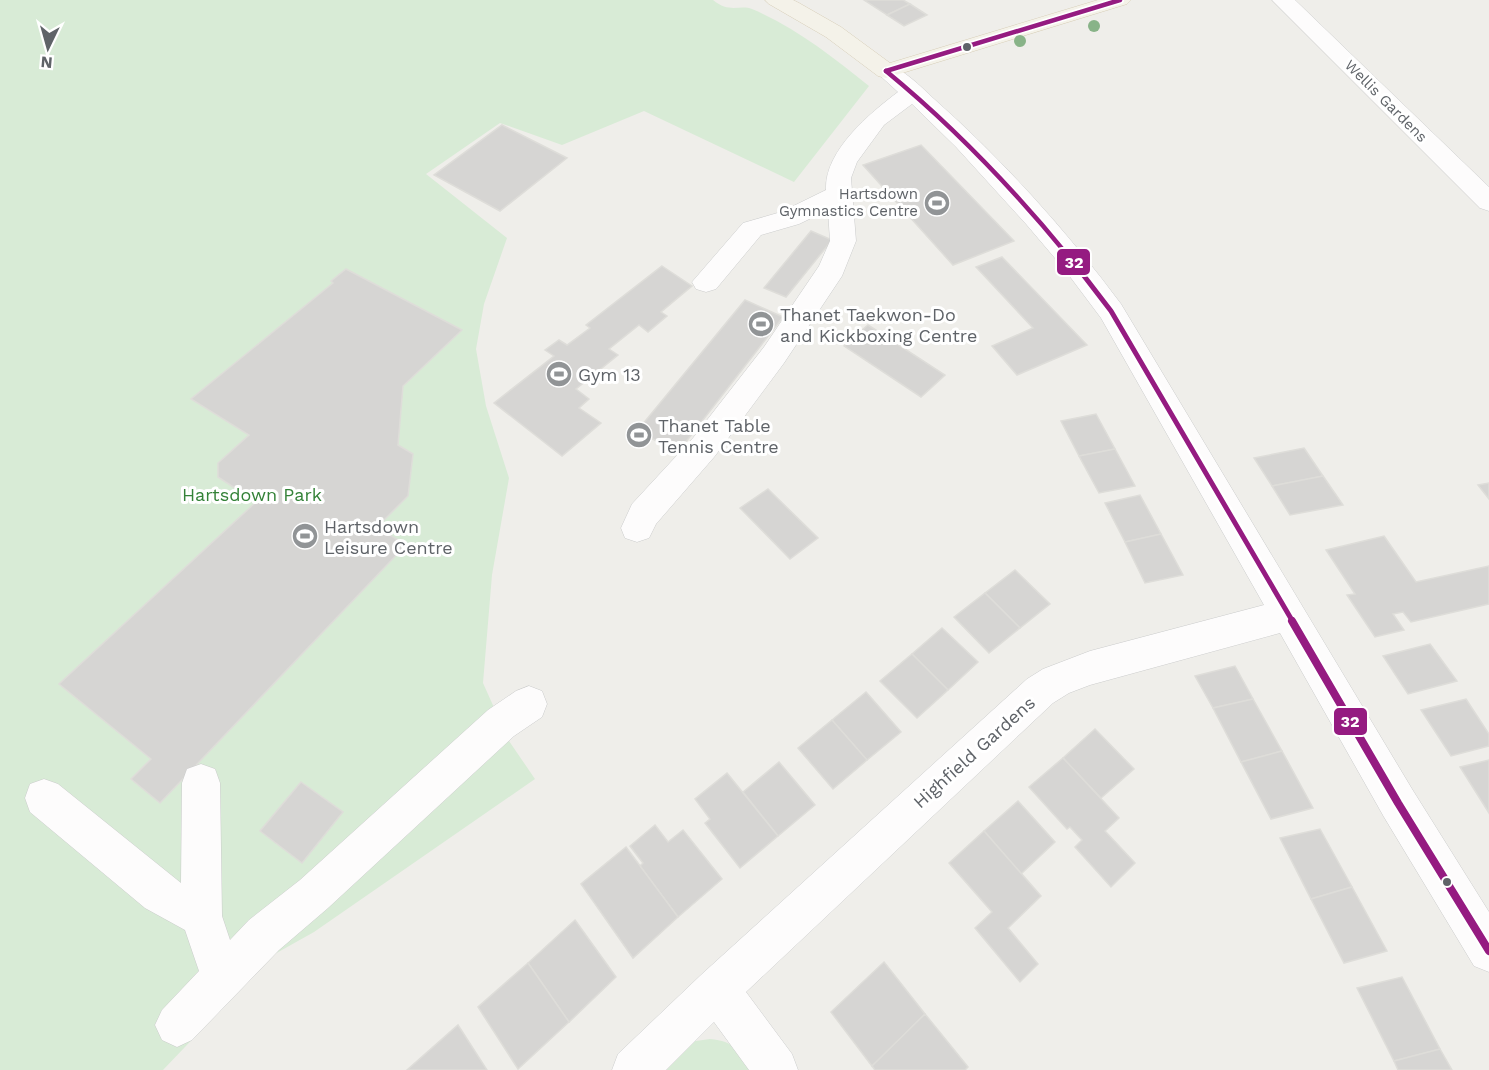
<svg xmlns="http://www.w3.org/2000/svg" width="1489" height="1070" font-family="'Work Sans',sans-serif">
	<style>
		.green { fill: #d8ebd6 }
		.building { fill: #d6d5d3; stroke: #deddd9; stroke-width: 1.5 }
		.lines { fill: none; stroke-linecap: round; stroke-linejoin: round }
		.minor-casing { stroke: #cbcccc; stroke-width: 1 }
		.major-casing { stroke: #d7ceb8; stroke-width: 1 }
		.minor { fill: #fdfcfc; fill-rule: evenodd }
		.major { fill: #f4f2e9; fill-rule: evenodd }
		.bus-1-far2-casing { stroke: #fff; stroke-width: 8 }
		.bus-1-far1-casing { stroke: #fff; stroke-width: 10 }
		.bus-1-casing { stroke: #fff; stroke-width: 12 }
		.bus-1-far2 { stroke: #951b81; stroke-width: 4.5 }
		.bus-1-far1 { stroke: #951b81; stroke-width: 5 }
		.bus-1 { stroke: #951b81; stroke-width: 8 }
		.tree { fill: #88b388 }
		.bus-dot { fill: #5f6368; stroke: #fff; stroke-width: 2 }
		.labels { text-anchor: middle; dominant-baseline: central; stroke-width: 6; stroke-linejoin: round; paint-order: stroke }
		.far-street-label { font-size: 15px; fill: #5f6368; stroke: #fff }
		.far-poi-label { font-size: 15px; fill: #5f6368; stroke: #fff; text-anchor: end }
		.poi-label { font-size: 18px; fill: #5f6368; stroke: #fff; text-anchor: start }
		.park-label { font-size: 18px; fill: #348238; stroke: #fff }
		.street-label { font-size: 18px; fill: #5f6368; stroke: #fff }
		.line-badge { stroke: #fff; stroke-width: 2 }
		.badge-label { font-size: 16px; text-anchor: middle; font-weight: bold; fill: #fff }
	</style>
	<rect width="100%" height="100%" fill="#efeeea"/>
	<g class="green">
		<path d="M0,0H713C730,14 740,4 752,9C795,27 833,57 869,86L794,182L644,111L562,145L500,123L426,174L507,238L484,304L476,349L486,406L509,478L492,575L483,683L509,741L535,779L314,932L273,955L163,1070H0Z"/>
		<path d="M710,1039C735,1041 738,1051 752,1070H662L689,1042Z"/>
	</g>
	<g class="building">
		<polygon points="864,0 903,0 910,4 887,15"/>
		<polygon points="910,4 927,15 904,26 887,15"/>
		<polygon points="502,125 567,158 500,211 434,175"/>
		<polygon points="921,145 1014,241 953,265 863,165"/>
		<polygon points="811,231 832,240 786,297 764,288"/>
		<polygon points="1002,257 1087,345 1017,375 992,346 1033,328 976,267"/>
		<polygon points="662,266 692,286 661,312 667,316 648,332 639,325 609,349 618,355 576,389 589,399 579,408 601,423 562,456 494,403 554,356 545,350 559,340 567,345 590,328 586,325"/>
		<polygon points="346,269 462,330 403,386 398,445 413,454 408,496 377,527 406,545 160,803 131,779 151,759 59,684 256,502 218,477 218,463 249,435 191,399 333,283 331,281"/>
		<polygon points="745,300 783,317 678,452 637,431"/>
		<polygon points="868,325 945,375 921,397 844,346"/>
		<polygon points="1096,414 1115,449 1079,456 1061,421"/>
		<polygon points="1304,448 1323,476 1272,486 1254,458"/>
		<polygon points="1115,449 1135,486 1099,493 1079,456"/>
		<polygon points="1323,476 1343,505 1290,515 1272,486"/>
		<polygon points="1489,483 1489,499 1478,485"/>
		<polygon points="768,489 818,538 790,559 740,508"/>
		<polygon points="1140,495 1161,534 1125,542 1105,503"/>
		<polygon points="1161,534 1183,575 1145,583 1125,542"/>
		<polygon points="1384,536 1416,582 1489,566 1489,604 1411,622 1403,612 1393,614 1404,630 1375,637 1347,595 1355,594 1326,550"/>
		<polygon points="1015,570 1050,604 1020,628 985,593"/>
		<polygon points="985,593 1020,628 989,653 954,617"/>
		<polygon points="942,628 978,662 948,690 912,654"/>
		<polygon points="1430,644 1457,681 1408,694 1383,656"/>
		<polygon points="912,654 948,690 917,718 880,681"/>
		<polygon points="1235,666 1253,699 1213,708 1195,676"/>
		<polygon points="866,692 901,732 867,760 832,720"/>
		<polygon points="1253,699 1282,751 1241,762 1213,708"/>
		<polygon points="1466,699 1489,734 1489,746 1451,756 1421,710"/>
		<polygon points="832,720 867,760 833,789 798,748"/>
		<polygon points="1095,729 1134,769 1101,798 1063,758"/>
		<polygon points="1282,751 1313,808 1271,819 1241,762"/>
		<polygon points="1063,758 1119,818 1105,831 1135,863 1111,887 1075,847 1082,840 1070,827 1067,829 1029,787"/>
		<polygon points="1489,760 1489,813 1460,767"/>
		<polygon points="779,762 815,805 778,836 743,792"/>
		<polygon points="727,773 778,836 740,868 705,823 710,819 695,799"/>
		<polygon points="301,782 343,812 302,863 260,831"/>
		<polygon points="1018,801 1055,842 1021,874 984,831"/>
		<polygon points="655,825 668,842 683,830 722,879 678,917 640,866 643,863 630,846"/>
		<polygon points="1320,829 1352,887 1311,899 1280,838"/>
		<polygon points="984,831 1041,896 1008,928 1038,964 1020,982 975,928 992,912 949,863"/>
		<polygon points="626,847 678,917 633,958 581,884"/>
		<polygon points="1352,887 1387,951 1344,963 1311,899"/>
		<polygon points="575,920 616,977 569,1022 528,963"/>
		<polygon points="884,962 925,1014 872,1066 831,1012"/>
		<polygon points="528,963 569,1022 518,1069 478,1007"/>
		<polygon points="1402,977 1440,1049 1394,1061 1357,988"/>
		<polygon points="925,1014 968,1067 965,1070 875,1070 872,1066"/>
		<polygon points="458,1025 487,1070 407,1070"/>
		<polygon points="1440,1049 1452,1070 1398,1070 1394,1061"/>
	</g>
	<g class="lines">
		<defs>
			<g id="minor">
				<polygon points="1272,0 1295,0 1489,187 1489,211 1480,208"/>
				<path d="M886,64C904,69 920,86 933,98C1002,159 1066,230 1121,304L1412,789L1489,912V972L1474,966L1384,817L1280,633L1090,685L1069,693L1053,703L746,992L792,1054L798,1070H749L714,1022L666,1070H612L618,1054L702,974L1027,679L1043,669L1090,651L1264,605L1101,318L1065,270L1026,224L956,147L912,104L884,125L857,162L851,178L856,241L842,276L784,363L715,456L656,524L649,538L637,542L625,538L621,528L632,504L693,438L764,347L819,266L830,241L828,210L799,224L761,235L716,289L706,292L696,289L692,282L743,223L781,212L826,190C824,151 870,113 898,92L875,71L878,66Z"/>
				<polygon points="529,686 542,691 547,704 542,717 514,736 328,908 279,950 192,1040 177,1047 162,1040 155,1025 162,1010 199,971 185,930 145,908 30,812 25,798 30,784 44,779 58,784 181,883 182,783 187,769 201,764 215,769 220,783 222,916 230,940 249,920 300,880 488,710 516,691"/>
			</g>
			<polygon id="major" points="765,0 793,0 799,3 841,27 890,63 1098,0 1131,0 1127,4 886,78 878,76 826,37 769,4"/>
		</defs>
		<use href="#minor" class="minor-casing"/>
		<use href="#major" class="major-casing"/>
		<use href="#minor" class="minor"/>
		<use href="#major" class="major"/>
		<defs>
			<g id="bus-1-far2">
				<path d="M886,71C959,131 1023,199 1082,273"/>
				<polyline points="886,71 1120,0"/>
			</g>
			<polyline id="bus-1-far1" points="1081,272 1111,311 1293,622"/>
			<polyline id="bus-1" points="1292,621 1398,803 1489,951"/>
		</defs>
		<use href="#bus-1-far2" class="bus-1-far2-casing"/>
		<use href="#bus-1-far1" class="bus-1-far1-casing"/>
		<use href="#bus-1" class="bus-1-casing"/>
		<use href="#bus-1-far2" class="bus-1-far2"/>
		<use href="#bus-1-far1" class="bus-1-far1"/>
		<use href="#bus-1" class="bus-1"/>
	</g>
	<g class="tree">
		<circle cx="1094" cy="26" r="6"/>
		<circle cx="1020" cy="41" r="6"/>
	</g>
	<defs>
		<symbol id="stadium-disc" viewBox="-11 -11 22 22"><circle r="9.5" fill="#919496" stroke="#fff"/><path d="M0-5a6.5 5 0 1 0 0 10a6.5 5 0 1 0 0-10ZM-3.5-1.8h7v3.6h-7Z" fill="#fff"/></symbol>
	</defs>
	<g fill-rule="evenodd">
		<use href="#stadium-disc" x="922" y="188" width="30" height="30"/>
		<use href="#stadium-disc" x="746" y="309" width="30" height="30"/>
		<use href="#stadium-disc" x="544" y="359" width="30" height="30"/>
		<use href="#stadium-disc" x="624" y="420" width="30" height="30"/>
		<use href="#stadium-disc" x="290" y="521" width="30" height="30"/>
	</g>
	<g class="bus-dot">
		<circle cx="967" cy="47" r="5"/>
		<circle cx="1447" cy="882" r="5"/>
	</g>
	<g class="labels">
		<g class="far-street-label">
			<text transform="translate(1386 101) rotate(45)">Wellis Gardens</text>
		</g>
		<g class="far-poi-label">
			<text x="918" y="194">Hartsdown<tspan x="918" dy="17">Gymnastics Centre</tspan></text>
		</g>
		<g class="poi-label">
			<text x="780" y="314">Thanet Taekwon-Do<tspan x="780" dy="21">and Kickboxing Centre</tspan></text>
			<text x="578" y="374">Gym 13</text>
			<text x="658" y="425">Thanet Table<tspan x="658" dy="21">Tennis Centre</tspan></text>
			<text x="324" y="526">Hartsdown<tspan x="324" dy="21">Leisure Centre</tspan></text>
		</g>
		<g class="park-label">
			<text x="252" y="494">Hartsdown Park</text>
		</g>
		<g class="street-label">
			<text transform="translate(974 752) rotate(-42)">Highfield Gardens</text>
		</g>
	</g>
	<g class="line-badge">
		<rect x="1056" y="248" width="35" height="28" rx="6" fill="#951b81"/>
		<rect x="1333" y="707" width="35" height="29" rx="6" fill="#951b81"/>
	</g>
	<g class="badge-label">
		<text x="1074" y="268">32</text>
		<text x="1350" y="727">32</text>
	</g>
	<g transform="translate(48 48) rotate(185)" stroke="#ffffff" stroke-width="4.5" paint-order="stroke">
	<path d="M0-4.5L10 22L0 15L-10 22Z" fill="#5f6368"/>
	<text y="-9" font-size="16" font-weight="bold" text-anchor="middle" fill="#5f6368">N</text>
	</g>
</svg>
